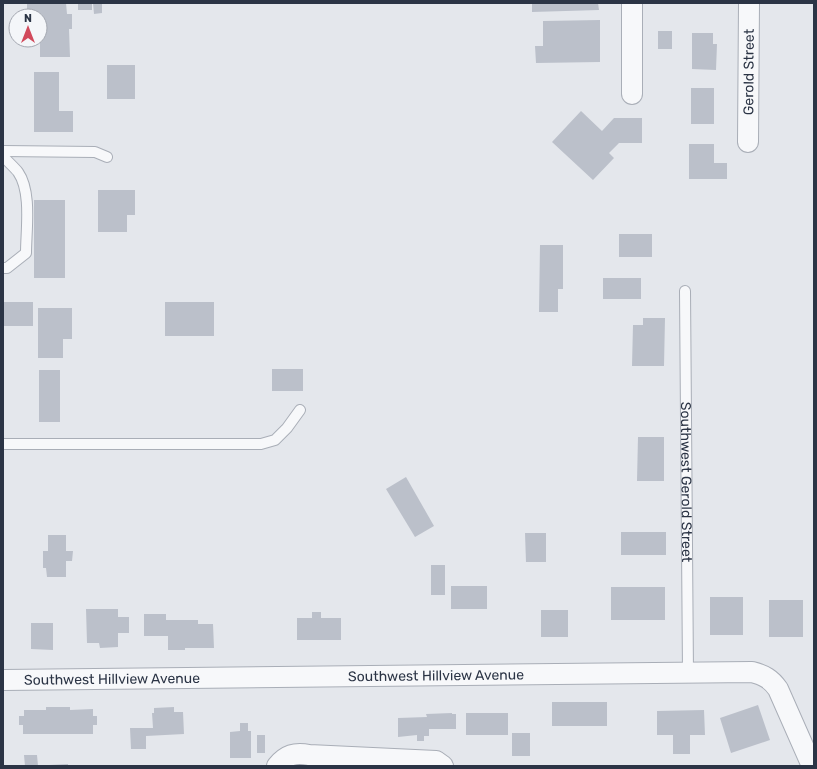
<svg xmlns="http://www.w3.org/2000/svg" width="817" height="769" font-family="Rubik,sans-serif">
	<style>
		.building { fill: #bbc0ca }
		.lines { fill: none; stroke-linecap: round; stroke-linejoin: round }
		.lane-casing { stroke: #a9aeb7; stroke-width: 12 }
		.street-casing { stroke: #a9aeb7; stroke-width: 22 }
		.lane { stroke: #f7f8fa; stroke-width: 10 }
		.street { stroke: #f7f8fa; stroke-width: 20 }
		.labels { text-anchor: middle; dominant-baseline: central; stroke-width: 3; stroke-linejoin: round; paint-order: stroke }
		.street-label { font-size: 14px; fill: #2b3445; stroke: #f4f6f9 }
	</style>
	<rect width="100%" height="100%" fill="#e4e7ec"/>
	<g class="building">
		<polygon points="27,3 66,3 67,14 72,14 72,29 69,29 70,57 40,57 40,16 27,16"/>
		<rect x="78" y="3" width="14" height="7"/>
		<polygon points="93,3 102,3 102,13 94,14"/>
		<polygon points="532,3 598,3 599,10 532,12"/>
		<polygon points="600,20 600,62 536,63 535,46 543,46 543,21"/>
		<rect x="658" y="31" width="14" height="18"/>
		<polygon points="692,33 713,33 713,44 717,44 716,70 692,69"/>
		<rect x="107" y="65" width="28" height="34"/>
		<polygon points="34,72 59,72 59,111 73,111 73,132 34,132"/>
		<rect x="691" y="88" width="23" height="36"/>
		<polygon points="581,111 602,131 614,118 642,118 642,143 619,143 609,153 614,158 593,180 552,142"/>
		<polygon points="689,144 714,144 714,163 727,163 727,179 689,179"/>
		<polygon points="98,190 135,190 135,215 127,215 127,232 98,232"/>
		<rect x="34" y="200" width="31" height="78"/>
		<rect x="619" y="234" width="33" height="23"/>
		<polygon points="540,245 563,245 563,289 558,289 558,312 539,312"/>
		<rect x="603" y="278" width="38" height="21"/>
		<rect x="3" y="302" width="30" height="24"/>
		<rect x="165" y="302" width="49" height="34"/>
		<polygon points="38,308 72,308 72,339 63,339 63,358 38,358"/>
		<polygon points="643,318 665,318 664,366 632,366 633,325 643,325"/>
		<rect x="272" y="369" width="31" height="22"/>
		<rect x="39" y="370" width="21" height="52"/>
		<polygon points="638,437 664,437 664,481 637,481"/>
		<polygon points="406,477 434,526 415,537 386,489"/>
		<rect x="621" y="532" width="45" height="23"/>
		<polygon points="525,533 546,533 546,562 526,562"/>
		<polygon points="48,535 66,535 66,551 73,551 72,561 66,561 66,577 47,577 46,568 43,568 43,551 48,551"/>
		<rect x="431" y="565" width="14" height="30"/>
		<rect x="451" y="586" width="36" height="23"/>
		<rect x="611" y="587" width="54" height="33"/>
		<rect x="710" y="597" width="33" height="38"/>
		<rect x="769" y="600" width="34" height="37"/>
		<polygon points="86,609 118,609 118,617 129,617 129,633 118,633 118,647 100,648 99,643 87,643"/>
		<rect x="541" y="610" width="27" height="27"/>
		<polygon points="312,612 321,612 321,618 341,618 341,640 297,640 297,618 312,618"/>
		<polygon points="144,614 166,614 166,620 198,620 198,624 213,624 214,648 185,648 185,650 168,650 168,636 144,636"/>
		<polygon points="31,623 53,623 53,650 31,649"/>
		<rect x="552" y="702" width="55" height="24"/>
		<polygon points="758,705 770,740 731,753 720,718"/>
		<polygon points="46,707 70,707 70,710 93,709 93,716 97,716 97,725 93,725 93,734 23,734 23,725 19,725 19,716 24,716 24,710 46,710"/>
		<polygon points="174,707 174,712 183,712 184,734 146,736 146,749 131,749 130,728 153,728 152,713 154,713 154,708"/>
		<polygon points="704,710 705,735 690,735 690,754 673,754 673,735 657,735 657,711"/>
		<polygon points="452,713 452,714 456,714 456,729 429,729 429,736 424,736 424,741 417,741 417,735 398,737 398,718 427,717 426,714"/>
		<rect x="466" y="713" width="42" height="22"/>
		<polygon points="240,723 248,723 248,731 251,731 251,758 230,758 230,732 240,731"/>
		<rect x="512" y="733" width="18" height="23"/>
		<rect x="257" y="735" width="8" height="18"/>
		<polygon points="24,755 37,755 38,766 25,766"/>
		<polygon points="68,764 68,766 49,766 49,765"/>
	</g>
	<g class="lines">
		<defs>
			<g id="lane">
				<polyline points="3,151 95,152 107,157"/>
				<path d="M3,156C8,162 14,167 18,172C32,192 26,230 26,253L7,268H3"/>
				<path id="s1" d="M685,291L688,673"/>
				<polyline points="3,444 261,444 275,440 287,428 300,410"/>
			</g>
			<g id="street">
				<polyline points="632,3 632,94"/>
				<path id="s2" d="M748,142L749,3"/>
				<path id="s3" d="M3,680L752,672C764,675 771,679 778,689L812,766"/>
				<path d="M277,766C286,755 295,752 309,755L436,761L443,766"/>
			</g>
		</defs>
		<use href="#lane" class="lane-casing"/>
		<use href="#street" class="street-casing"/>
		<use href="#lane" class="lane"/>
		<use href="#street" class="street"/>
	</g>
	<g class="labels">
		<g class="street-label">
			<text stroke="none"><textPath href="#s2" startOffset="70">Gerold Street</textPath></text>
			<text stroke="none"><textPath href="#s1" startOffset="191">Southwest Gerold Street</textPath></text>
			<text stroke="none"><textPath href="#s3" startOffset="433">Southwest Hillview Avenue</textPath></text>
			<text stroke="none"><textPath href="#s3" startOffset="109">Southwest Hillview Avenue</textPath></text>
		</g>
	</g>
	<rect width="817" height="769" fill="none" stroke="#2b3445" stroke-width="8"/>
	<g transform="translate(28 28)"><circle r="19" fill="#f4f6f9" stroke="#a4a8b1"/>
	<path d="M0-3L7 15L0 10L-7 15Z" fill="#d1495b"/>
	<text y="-6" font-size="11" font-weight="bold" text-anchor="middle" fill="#2b3445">N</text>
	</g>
</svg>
